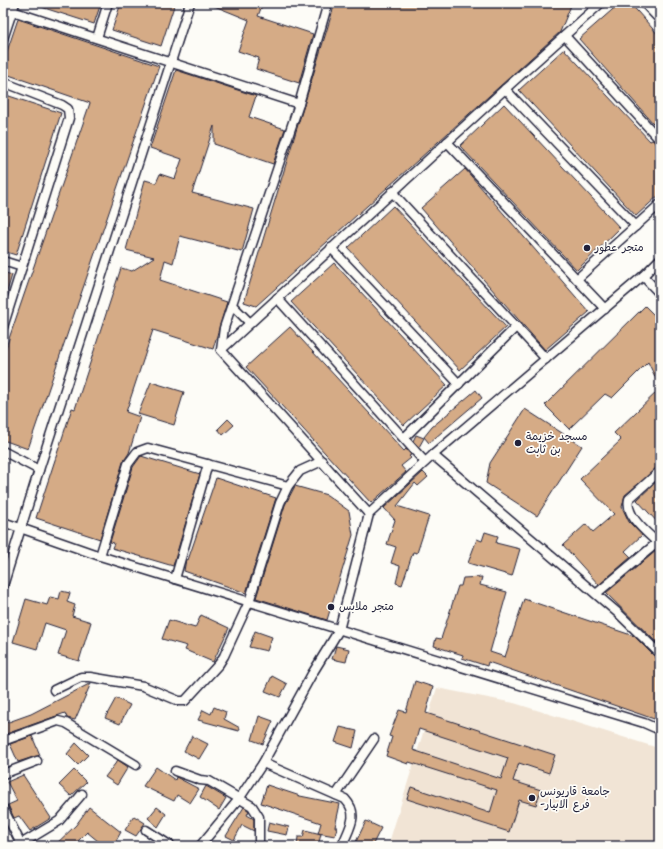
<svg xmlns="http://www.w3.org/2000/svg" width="663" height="849" font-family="Kalam,'Playpen Sans Arabic',sans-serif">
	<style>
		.built { fill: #f1e4d5 }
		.building { fill: #d5ab86; stroke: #22223b; fill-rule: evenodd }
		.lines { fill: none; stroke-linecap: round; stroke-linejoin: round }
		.street-casing { stroke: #22223b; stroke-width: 11 }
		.street { stroke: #fdfcf7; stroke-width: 8 }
		.poi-dot { fill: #22223b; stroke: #fdfcf7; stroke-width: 1.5 }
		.labels { text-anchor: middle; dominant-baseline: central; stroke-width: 3.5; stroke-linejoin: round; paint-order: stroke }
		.poi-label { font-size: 11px; fill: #22223b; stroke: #fdfcf7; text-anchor: start }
	</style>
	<rect width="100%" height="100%" fill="#fdfcf7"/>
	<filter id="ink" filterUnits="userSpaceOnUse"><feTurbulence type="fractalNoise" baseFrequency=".025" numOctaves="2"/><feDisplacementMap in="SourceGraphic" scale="8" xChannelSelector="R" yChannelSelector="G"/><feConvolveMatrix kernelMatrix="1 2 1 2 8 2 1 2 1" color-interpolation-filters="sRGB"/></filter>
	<g filter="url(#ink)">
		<polygon class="built" points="437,688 514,703 658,748 660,750 660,846 388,846"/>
		<g class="building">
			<polygon points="35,3 101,3 94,24 35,5"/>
			<polygon points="121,3 175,3 161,46 112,30"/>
			<polygon points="207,3 263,3 258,16 313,34 299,83 256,69 259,58 238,51 249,20"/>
			<polygon points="335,3 572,3 560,32 256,306 244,302"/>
			<polygon points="620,3 630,3 660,37 660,131 579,39"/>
			<polygon points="18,19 159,66 28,449 3,440 3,356 90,103 3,73 3,63"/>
			<polygon points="564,49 650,141 652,140 660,145 660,194 636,216 519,90"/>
			<polygon points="176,70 256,96 249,117 285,129 273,164 214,144 214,126 192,193 254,209 242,252 180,236 173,263 165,260 160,280 227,302 213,349 153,330 126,412 140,417 129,453 123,462 100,539 36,518 72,408 75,409 121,268 132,271 154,257 126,250 145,180 156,183 160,174 175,179 182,159 150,148"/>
			<polygon points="3,94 61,113 16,255 3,251"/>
			<polygon points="504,104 620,228 577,270 460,146"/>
			<polygon points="465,169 589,312 545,350 421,208"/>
			<polygon points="393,206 506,327 460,370 348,248"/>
			<polygon points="334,263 447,385 404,425 291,302"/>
			<polygon points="3,272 12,275 5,298 3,297"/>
			<polygon points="645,306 660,321 660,387 648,362 612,398 605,394 569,429 545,405"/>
			<polygon points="290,327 404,451 406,449 411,455 409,456 411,458 401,466 406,472 371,503 246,367"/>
			<polygon points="151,382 184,392 174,425 138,414"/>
			<polygon points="660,389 660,466 625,495 622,507 629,522 642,535 625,551 631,557 599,585 563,545 586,524 593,532 614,514 580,479 621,440 614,433"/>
			<polygon points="476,390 482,398 429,443 424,437 432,427"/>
			<polygon points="525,409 582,446 537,516 486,483 490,463"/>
			<polygon points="228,419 234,425 223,435 218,429"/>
			<polygon points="416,435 424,438 419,447 413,441"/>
			<polygon points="141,456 200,474 173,566 112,548 114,543 110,542 133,467"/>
			<polygon points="423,472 428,477 418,486 415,483 397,506 429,516 417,553 413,552 402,585 396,583 400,566 391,563 396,547 387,544 395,520 384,508"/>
			<polygon points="216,478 276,498 246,593 184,571 186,559 188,560"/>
			<polygon points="660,478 660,525 637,500"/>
			<polygon points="295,486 327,495 349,511 353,535 327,620 256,598 285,505"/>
			<polygon points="485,532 498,536 496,543 520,549 512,576 468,563 477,539 482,541"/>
			<polygon points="657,550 660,550 660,646 606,593"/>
			<polygon points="482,577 480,585 507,592 490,652 505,657 524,599 634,636 656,658 660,659 660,721 488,662 487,666 462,658 463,655 434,646 436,638 441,639 458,586 461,586 463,578"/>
			<polygon points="61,591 70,593 67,602 75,605 72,616 91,622 79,661 58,655 66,630 45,623 37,649 13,642 26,599 47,605 50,597 59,599"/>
			<polygon points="201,615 229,628 213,662 185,650 187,646 162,639 169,620 195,628"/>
			<polygon points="255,631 272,637 267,651 249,647"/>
			<polygon points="336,646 349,649 346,662 332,659"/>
			<polygon points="272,676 287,684 280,697 265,691"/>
			<path d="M415,681L433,687L426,713L555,755L549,773L519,763L513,781L541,790L536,805L519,800L509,832L407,799L411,787L490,813L497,790L409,762L408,764L386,756L392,737L389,736L399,710L406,712ZM419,729L508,758L501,779L413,750Z"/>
			<polygon points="91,683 75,720 67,718 65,713 6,734 3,724 31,714"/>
			<polygon points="116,698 130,705 120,724 105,718"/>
			<polygon points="214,707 226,712 224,719 240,728 239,731 198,720 203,710 211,714"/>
			<polygon points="259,716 273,721 263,744 252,740"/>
			<polygon points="340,727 357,731 353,748 335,742"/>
			<polygon points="32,736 40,755 18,762 10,744"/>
			<polygon points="192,736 208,744 199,759 184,751"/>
			<polygon points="76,743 88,755 78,765 67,754"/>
			<polygon points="118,760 128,767 117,785 105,777"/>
			<polygon points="156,767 175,780 176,777 199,789 190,803 177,795 174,801 143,786"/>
			<polygon points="74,770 86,782 71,796 59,785"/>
			<polygon points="23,775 51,818 30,831 19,816 14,818 8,805 17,801 7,782"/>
			<polygon points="267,785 300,796 340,804 335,827 337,827 335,836 318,833 321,823 261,803"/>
			<polygon points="206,786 226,798 219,810 200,797"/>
			<polygon points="89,807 121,832 113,846 104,846 87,832 73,846 54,846 76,825"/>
			<polygon points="157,807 166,814 158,827 148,818"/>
			<polygon points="244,807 249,811 247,815 254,819 254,831 242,825 234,840 226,836"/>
			<polygon points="134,816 145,823 136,836 125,830"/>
			<polygon points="366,821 381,828 372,846 354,846"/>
			<polygon points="269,822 289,827 287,835 267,831"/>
			<polygon points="305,830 321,834 318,846 297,845 298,837 303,837"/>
		</g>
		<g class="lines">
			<defs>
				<g id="street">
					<polyline points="328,3 299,104 224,328 221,350 369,514"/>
					<polyline points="644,3 660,20"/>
					<polyline points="3,8 299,104"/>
					<polyline points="565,36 660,140"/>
					<polyline points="97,38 108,3"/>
					<polyline points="3,39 15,3"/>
					<polyline points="3,82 62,105 68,109 69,118 3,327"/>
					<polyline points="505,89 636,226"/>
					<polyline points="447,142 605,309"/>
					<polyline points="392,192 546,359"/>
					<polyline points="331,248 459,384"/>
					<polyline points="3,261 22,267"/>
					<polyline points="643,276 660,294"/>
					<polyline points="577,279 660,204"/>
					<polyline points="277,298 425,462"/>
					<polyline points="232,305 250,323"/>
					<polyline points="221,350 505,89 601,3"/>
					<polyline points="404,438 517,326"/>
					<polyline points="3,451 39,470"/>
					<polyline points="433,455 618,613 660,654"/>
					<path d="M660,471L629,499C625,517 648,533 660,545"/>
					<polyline points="3,522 100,556 644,723 660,730"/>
					<polyline points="100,556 128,464 137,452 148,448 288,486"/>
					<polyline points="175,579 208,464"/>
					<polyline points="3,586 39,470 190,3"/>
					<polyline points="596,594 658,542"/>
					<polyline points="54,690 81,677 90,677 143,686 179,701 185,701 219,664 224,656 249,602 280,503 288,486 300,471 322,461"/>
					<polyline points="3,741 58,721 66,723 136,765"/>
					<path d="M263,763L345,799C360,815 349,828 342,846"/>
					<polyline points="175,771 200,780 209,781 252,806 259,817 259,846"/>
					<polyline points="3,774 37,761"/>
					<polyline points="336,795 374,739"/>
					<polyline points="3,808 22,846"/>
					<polyline points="146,830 171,846"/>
					<polyline points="21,844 59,821 82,794"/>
					<polyline points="200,846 239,799 263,763 312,674 339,630 369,514 433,455 643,276 660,259"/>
				</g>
			</defs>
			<use href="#street" class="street-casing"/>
			<use href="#street" class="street"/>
		</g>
	</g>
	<g class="poi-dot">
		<circle cx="587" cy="248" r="4"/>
		<circle cx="518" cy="443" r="4"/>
		<circle cx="331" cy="607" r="4"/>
		<circle cx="532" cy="798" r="4"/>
	</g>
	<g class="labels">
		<g class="poi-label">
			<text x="595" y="248">متجر عطور</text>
			<text x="526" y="437">مسجد خزيمة<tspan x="526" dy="13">بن ثابت</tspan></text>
			<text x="339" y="607">متجر ملابس</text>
			<text x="540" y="792">جامعة قاريونس<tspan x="540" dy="13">-فرع الابيار</tspan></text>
		</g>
	</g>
	<rect width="663" height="849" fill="none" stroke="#fdfcf7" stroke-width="16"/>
	<rect x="8" y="8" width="647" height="833" fill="none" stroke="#22223b" stroke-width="1.5" filter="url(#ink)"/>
</svg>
